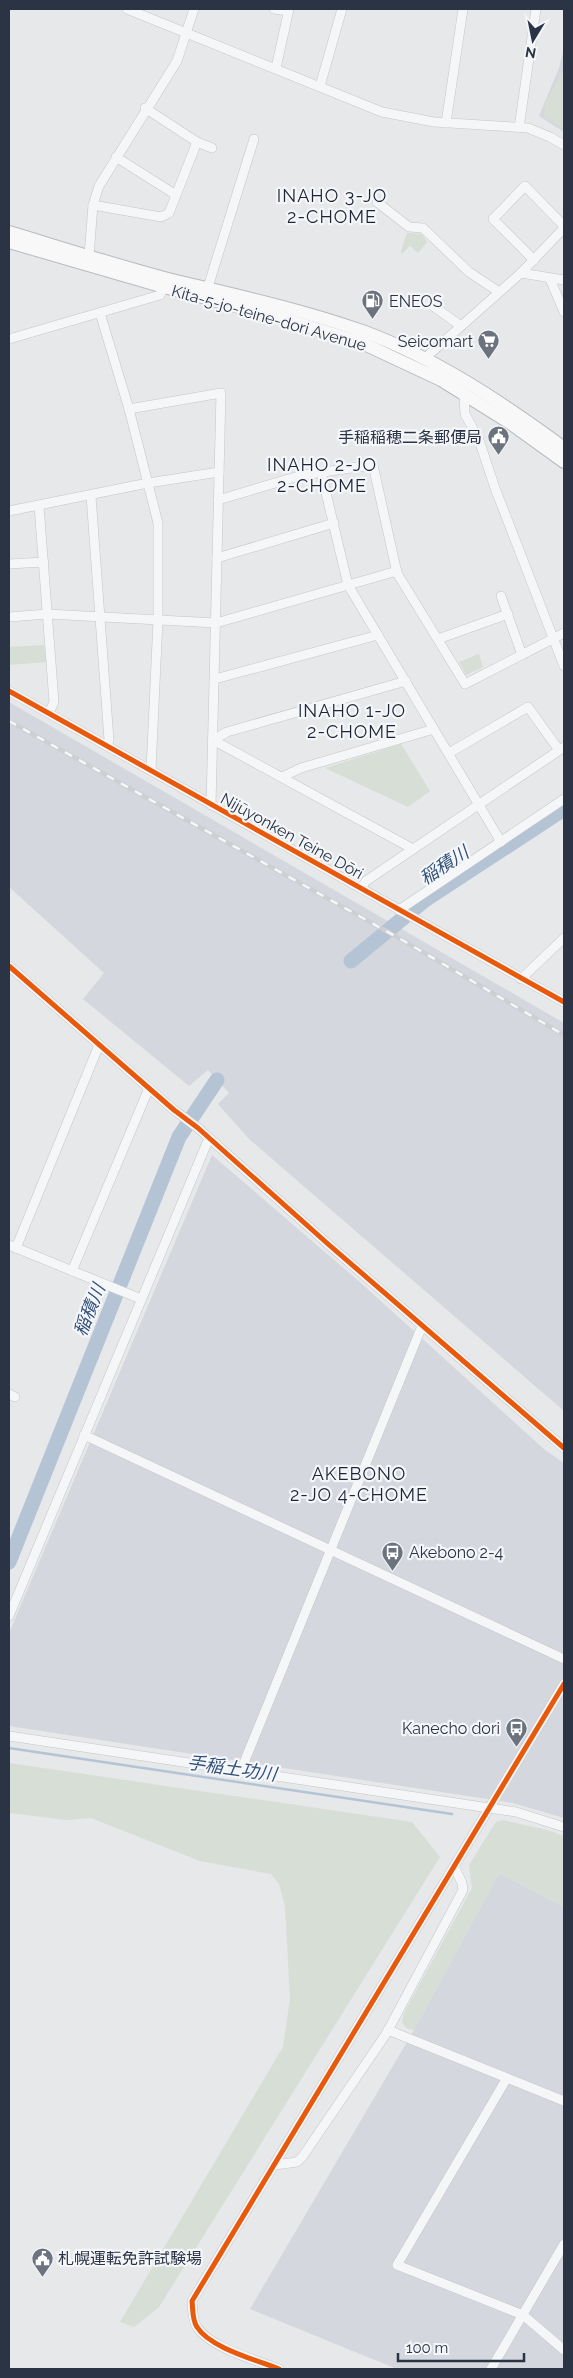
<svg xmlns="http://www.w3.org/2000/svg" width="573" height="2378" font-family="Raleway,'Noto Sans JP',sans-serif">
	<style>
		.built { fill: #d4d7dd }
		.green { fill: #d6ded6 }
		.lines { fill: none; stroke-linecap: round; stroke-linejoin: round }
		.stream { stroke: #b4c4d5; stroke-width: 2.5 }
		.river { stroke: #b4c4d5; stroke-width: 15 }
		.minor-casing { stroke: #c4c6c8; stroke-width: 10 }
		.highway-casing { stroke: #b8bbbf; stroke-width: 14 }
		.minor { stroke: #f5f6f7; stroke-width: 9 }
		.highway { stroke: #f8f8f8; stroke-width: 12 }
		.rail-casing { stroke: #cecfd2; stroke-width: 4.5 }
		.rail { stroke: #f4f6f9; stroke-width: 2.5; stroke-dasharray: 8; stroke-linecap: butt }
		.cycleway-casing { stroke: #f4f6f9; stroke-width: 8 }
		.cycleway { stroke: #e8590c; stroke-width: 5 }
		.labels { text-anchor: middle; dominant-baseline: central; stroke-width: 4.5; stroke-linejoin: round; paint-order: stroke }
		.poi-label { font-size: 16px; fill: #2b3445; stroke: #f4f6f9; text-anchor: start }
		.street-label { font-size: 16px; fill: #2b3445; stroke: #f4f6f9 }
		.neighbourhood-label { font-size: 18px; letter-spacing: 1px; fill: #1d2536; stroke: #f4f6f9 }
		.water-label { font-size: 18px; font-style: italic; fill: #34527a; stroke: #f4f6f9 }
	</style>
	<rect width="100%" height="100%" fill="#e6e8ea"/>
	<g class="built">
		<polygon points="564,48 564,132 539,116 559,68"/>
		<polygon points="9,702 564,1023 564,1411 249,1139 218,1104 229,1093 208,1070 189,1086 83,999 104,973 9,887"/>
		<polygon points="212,1155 362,1284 545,1450 564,1463 564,1818 513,1803 9,1726 9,1633"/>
		<polygon points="499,1873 564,1907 564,2369 397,2369 250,2309 414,2030"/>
	</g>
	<g class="green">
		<polygon points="564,68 564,129 544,117 545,103"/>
		<polygon points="407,233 422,234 427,242 418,253 410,246 402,254 401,251"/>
		<polygon points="44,645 46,662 9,665 9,647"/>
		<polygon points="479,654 483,667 466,675 459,662"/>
		<polygon points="401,744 430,791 408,807 325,768"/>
		<polygon points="9,1763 412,1822 440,1857 159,2307 134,2327 120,2322 283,2047 290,1999 285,1906 279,1884 271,1874 200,1861 91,1818 67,1820 9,1813"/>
		<polygon points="502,1820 547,1830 564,1836 564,1907 499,1873 414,2030 406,2028 402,2022 404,2013 472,1888 469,1865 496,1822"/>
	</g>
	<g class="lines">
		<polyline class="stream" points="9,1748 452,1814"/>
		<g class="river">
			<polyline points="351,961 425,900 564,809"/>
			<polyline points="9,1562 179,1137 217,1080"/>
		</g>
		<defs>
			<g id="minor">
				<polyline points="127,9 382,112 434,122 528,128 550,137 564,145"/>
				<polyline points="274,9 288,11"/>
				<polyline points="276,68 289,9"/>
				<polyline points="320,86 342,9"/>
				<polyline points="145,108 197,142 212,148"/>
				<polyline points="446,123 463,9"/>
				<polyline points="519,128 536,9"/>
				<polyline points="116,157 176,195"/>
				<polyline points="377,202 409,227 423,228 469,272 499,292"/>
				<polyline points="93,205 161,217 169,213 197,142"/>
				<polyline points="89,256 93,205 99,186 177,61 194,9"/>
				<polyline points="534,260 493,219 525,186 564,226"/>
				<polyline points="521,273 564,280"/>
				<polyline points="550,279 564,312"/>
				<polyline points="208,287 254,139"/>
				<polyline points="433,306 461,326"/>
				<polyline points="100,313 129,409 158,523 158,620 151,770"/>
				<polyline points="9,339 160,295 167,282"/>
				<polyline points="424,359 521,273 564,228"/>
				<polyline points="464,395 465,414 479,440 495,488 564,666"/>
				<polyline points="129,409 221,393 211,805"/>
				<polyline points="321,472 348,585 501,842"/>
				<polyline points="91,496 109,740 107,746"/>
				<polyline points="218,500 302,475 373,465 397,573 465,684 564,633"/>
				<polyline points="39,506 54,702 49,713"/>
				<polyline points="9,511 148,483 219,472"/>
				<polyline points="217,558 334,523"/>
				<polyline points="9,564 44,562"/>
				<polyline points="501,596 522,655"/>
				<polyline points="9,617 47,614 216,623 397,571"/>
				<polyline points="438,639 508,614"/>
				<polyline points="215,679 378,635"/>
				<polyline points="9,691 564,1002"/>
				<polyline points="213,740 413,849"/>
				<polyline points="213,740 227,732 406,681"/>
				<polyline points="449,753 528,707 559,750"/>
				<polyline points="282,777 301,768 434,729"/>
				<polyline points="361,888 366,881 564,747"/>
				<polyline points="399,910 564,799"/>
				<polyline points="9,966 174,1110 198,1128 328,1244 564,1448"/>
				<polyline points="521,979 564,938"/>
				<polyline points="9,1245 141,1299"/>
				<polyline points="16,1248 99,1045"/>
				<polyline points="72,1271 149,1088"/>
				<polyline points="9,1394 15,1397"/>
				<polyline points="84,1435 564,1659"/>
				<polyline points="9,1616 209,1138"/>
				<polyline points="9,1736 516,1812 564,1827"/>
				<polyline points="241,1770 422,1326"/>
				<polyline points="388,2030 564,2101"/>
				<polyline points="507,2078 397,2265 523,2315 564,2350"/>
				<polyline points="275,2165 297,2162 303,2156 386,2034 463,1890 462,1883 455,1868"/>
				<path d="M279,2369C257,2360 210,2348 197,2327C192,2320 193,2309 192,2301L564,1684"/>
				<polyline points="491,2369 564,2244"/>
			</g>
			<g id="highway">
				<path d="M9,232C62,248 115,265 168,279C234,295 301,309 365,332C437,359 503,403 564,448"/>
				<polyline points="9,242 164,287 281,318 362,343 441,380 510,423 564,462"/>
			</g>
		</defs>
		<use href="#minor" class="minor-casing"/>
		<use href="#highway" class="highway-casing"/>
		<use href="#minor" class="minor"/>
		<use href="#highway" class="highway"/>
		<defs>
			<polyline id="rail" points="9,721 404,941 564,1035"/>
		</defs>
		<use href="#rail" class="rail-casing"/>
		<use href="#rail" class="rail"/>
		<defs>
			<g id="cycleway">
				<polyline points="9,691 564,1002"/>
				<polyline points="9,966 174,1110 198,1128 328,1244 564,1448"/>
				<path d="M279,2369C257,2360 210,2348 197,2327C192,2320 193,2309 192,2301L564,1684"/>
			</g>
		</defs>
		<use href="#cycleway" class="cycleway-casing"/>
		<use href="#cycleway" class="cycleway"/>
	</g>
	<defs>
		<symbol id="fuel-pin" viewBox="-11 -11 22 30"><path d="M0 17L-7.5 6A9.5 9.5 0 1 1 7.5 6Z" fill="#6c737f" stroke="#f4f6f9"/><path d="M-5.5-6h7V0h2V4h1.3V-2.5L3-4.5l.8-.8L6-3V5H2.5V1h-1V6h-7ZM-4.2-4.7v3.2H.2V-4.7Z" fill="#fff"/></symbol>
		<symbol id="supermarket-pin" viewBox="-11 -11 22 30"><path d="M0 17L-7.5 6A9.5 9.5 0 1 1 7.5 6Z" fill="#6c737f" stroke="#f4f6f9"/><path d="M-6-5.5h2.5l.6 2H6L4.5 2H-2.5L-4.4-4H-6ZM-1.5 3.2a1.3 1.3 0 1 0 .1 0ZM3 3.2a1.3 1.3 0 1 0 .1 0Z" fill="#fff"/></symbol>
		<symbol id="civic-pin" viewBox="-11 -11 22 30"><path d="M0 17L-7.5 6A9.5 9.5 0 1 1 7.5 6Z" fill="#6c737f" stroke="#f4f6f9"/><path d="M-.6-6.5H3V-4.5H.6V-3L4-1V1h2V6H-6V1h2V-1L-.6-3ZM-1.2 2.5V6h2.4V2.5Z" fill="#fff"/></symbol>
		<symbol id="bus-pin" viewBox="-11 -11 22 30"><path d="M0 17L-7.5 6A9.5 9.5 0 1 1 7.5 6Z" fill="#6c737f" stroke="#f4f6f9"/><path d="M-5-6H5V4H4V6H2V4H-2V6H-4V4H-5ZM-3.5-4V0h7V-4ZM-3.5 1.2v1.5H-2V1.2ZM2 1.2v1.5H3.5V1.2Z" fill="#fff"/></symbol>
	</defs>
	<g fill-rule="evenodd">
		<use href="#fuel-pin" x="360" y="288" width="25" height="34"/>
		<use href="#supermarket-pin" x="476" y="328" width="25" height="34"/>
		<use href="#civic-pin" x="486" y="424" width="25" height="34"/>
		<use href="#bus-pin" x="380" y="1540" width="25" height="34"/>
		<use href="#bus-pin" x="504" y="1716" width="25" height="34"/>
		<use href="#civic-pin" x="30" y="2246" width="25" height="34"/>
	</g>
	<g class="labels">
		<g class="poi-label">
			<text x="389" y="301">ENEOS</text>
			<text x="473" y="341" text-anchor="end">Seicomart</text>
			<text x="482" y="437" text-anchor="end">手稲稲穂二条郵便局</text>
			<text x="409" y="1552">Akebono 2-4</text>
			<text x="500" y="1728" text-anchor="end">Kanecho dori</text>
			<text x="58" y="2258">札幌運転免許試験場</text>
		</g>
		<g class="street-label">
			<text transform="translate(269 318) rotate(16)">Kita-5-jo-teine-dori Avenue</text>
			<text transform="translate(292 836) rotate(29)">Nijūyonken Teine Dōri</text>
		</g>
		<g class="neighbourhood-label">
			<text x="332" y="195">INAHO 3-JO<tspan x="332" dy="21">2-CHOME</tspan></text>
			<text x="322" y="464">INAHO 2-JO<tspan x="322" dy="21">2-CHOME</tspan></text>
			<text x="352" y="710">INAHO 1-JO<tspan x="352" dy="21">2-CHOME</tspan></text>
			<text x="359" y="1473">AKEBONO<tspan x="359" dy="21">2-JO 4-CHOME</tspan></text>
		</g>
		<g class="water-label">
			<text transform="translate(444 865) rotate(-33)">稲積川</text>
			<text transform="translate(89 1310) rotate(-68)">稲積川</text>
			<text transform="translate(232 1768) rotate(8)">手稲土功川</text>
		</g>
	</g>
	<rect width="573" height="2378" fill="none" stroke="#2b3445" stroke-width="20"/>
	<g transform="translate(533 40) rotate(190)" stroke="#f4f6f9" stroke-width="4" paint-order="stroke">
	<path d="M0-4L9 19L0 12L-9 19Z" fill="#2b3445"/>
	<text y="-8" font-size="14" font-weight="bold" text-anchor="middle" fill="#2b3445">N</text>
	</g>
	<path d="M398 2353v8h126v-8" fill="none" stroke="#2b3445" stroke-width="2.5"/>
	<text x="406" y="2353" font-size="15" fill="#2b3445" stroke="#f4f6f9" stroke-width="4" paint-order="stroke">100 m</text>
</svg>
